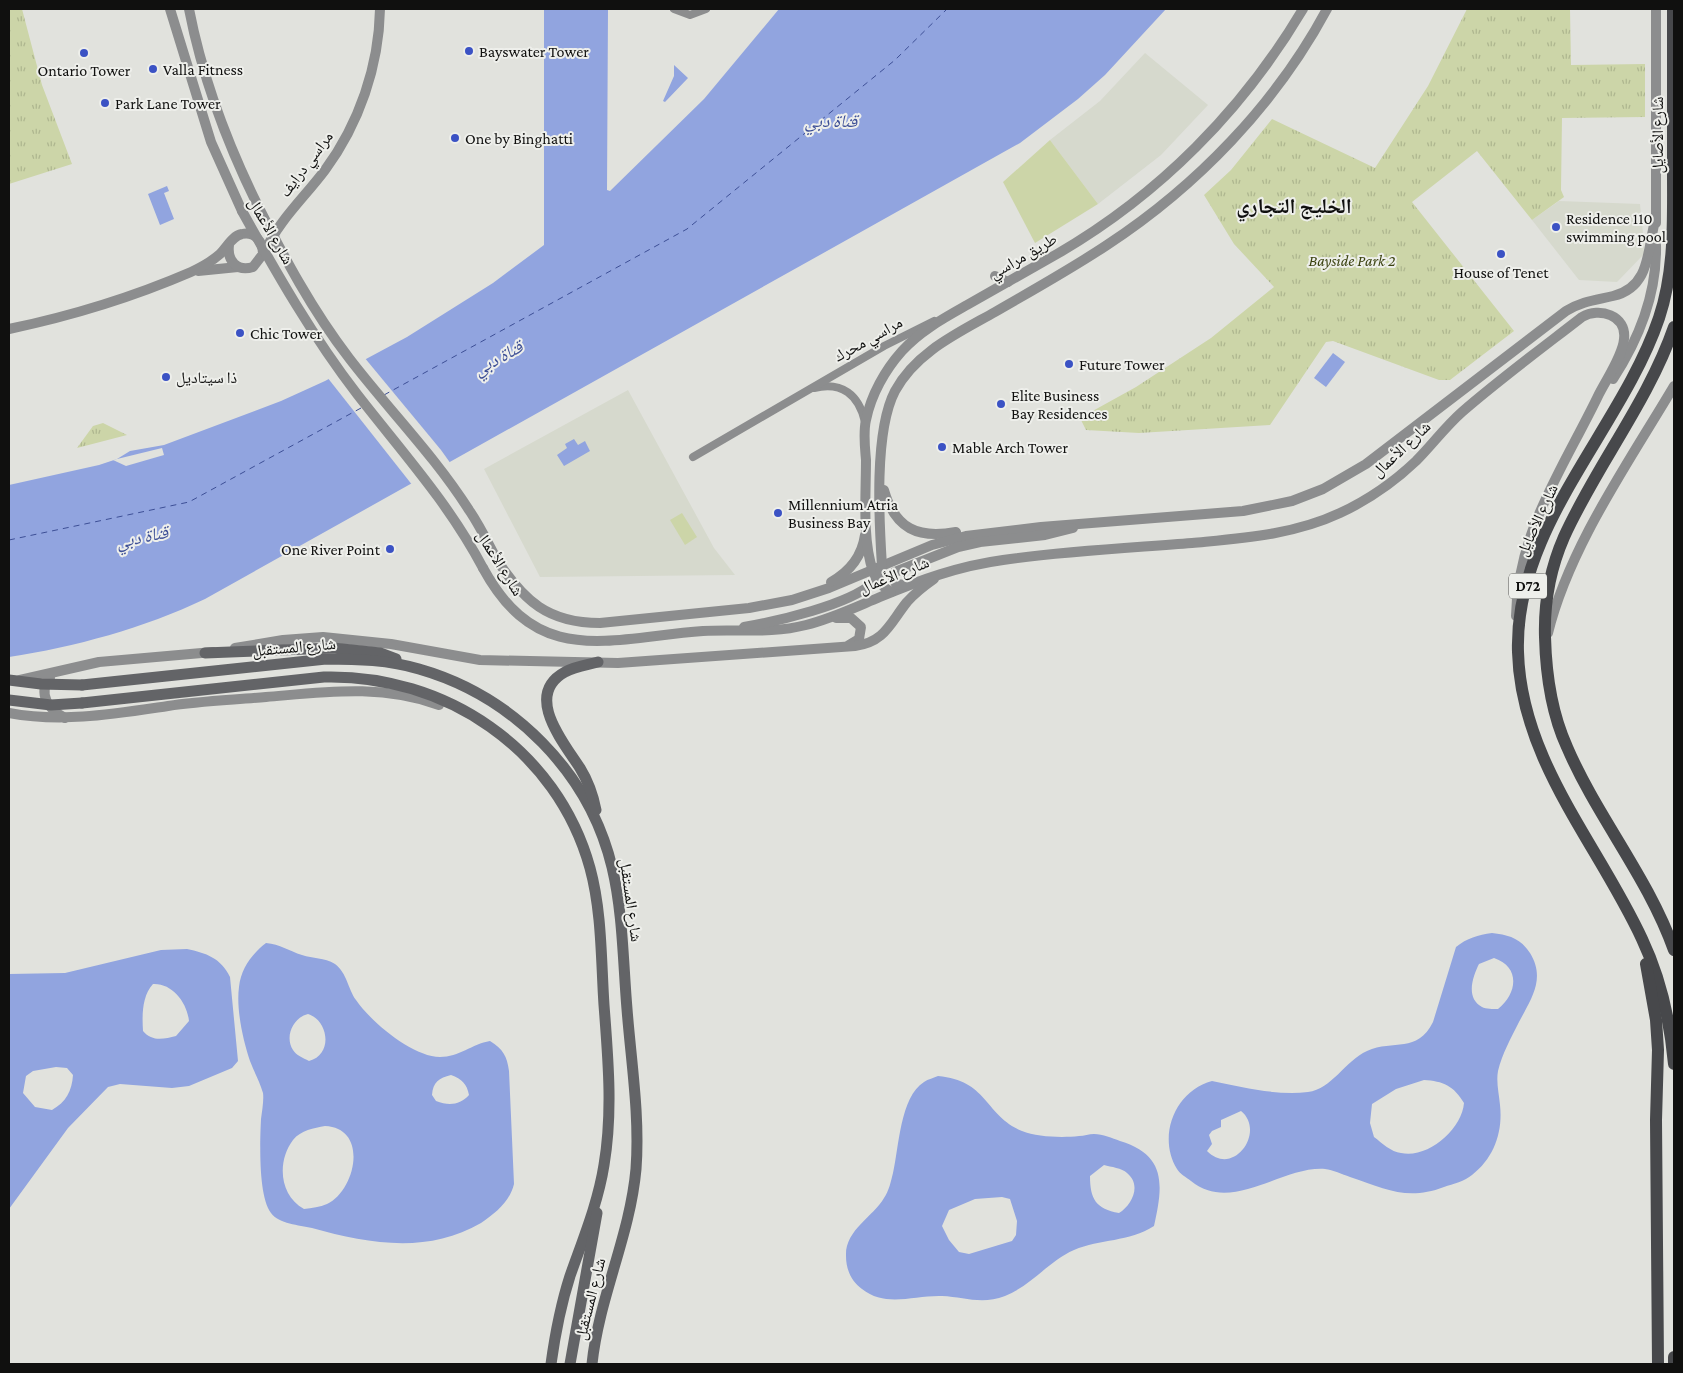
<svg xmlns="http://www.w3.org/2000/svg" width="1683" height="1373" font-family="'Crimson Pro','Noto Naskh Arabic',serif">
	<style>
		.built { fill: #d6d9cd }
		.grass { fill: #ccd5a8 }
		.park { fill: url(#park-tufts) }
		.water { fill: #91a4df; fill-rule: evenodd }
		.pier { fill: #e1e2dd }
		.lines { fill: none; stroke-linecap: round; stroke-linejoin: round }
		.ferry { stroke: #3d4f96; stroke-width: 1; stroke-dasharray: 6 5; stroke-linecap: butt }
		.minor { stroke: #8c8d8e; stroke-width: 8 }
		.tertiary { stroke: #8c8d8e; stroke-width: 10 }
		.secondary { stroke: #636467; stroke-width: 11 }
		.primary { stroke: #47484b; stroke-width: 12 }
		.tertiary-bridge { stroke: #8c8d8e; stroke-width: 10 }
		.secondary-bridge { stroke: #636467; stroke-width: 11 }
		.poi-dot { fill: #3b52c4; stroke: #eeefeb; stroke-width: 2 }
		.labels { text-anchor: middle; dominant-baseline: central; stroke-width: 4; stroke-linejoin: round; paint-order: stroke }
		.shield { fill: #eeefeb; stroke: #535351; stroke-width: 1 }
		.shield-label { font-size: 15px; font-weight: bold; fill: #10100f }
		.poi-label { font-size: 16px; fill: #10100f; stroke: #eeefeb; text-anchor: start }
		.street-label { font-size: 16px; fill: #10100f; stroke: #eeefeb }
		.park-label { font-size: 16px; font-style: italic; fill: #3c4311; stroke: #eeefeb }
		.water-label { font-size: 18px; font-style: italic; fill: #3d4f96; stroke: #eeefeb }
		.district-label { font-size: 21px; font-weight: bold; fill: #10100f; stroke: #eeefeb }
	</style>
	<defs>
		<pattern id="park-tufts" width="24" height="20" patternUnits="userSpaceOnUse" patternTransform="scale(1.25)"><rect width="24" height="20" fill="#ccd5a8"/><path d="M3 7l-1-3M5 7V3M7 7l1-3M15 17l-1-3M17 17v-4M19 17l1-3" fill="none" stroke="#aeb68f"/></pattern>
	</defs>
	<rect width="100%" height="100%" fill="#e1e2dd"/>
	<g class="built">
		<polygon points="1145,53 1208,105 1161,155 1098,204 1050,140 1100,101"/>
		<polygon points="1559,201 1640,204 1645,253 1617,282 1579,280 1532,220"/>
		<polygon points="628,390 714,548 735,575 540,577 484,469"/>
	</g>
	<g class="grass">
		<polygon points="1050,140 1098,204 1035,243 1003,182"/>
		<polygon points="682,513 697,537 685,545 670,520"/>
	</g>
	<g class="park">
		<polygon points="9,9 22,9 42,85 72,164 9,184"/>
		<polygon points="1467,9 1570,9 1571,65 1645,64 1645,117 1562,118 1561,190 1564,197 1532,220 1477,151 1412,202 1514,331 1450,380 1439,380 1333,341 1326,342 1270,425 1139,433 1086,430 1080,418 1136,387 1211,338 1274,287 1234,244 1204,195 1231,170 1272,119 1375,168 1428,86"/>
		<polygon points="103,423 127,435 77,448 93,426"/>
	</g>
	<g class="water">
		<path d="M544,9H608L607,190L610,191L704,99L779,9H1166L1105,75L1078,99L1020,143L205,599C144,628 75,647 9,657V485L99,465L117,459L130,451L164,445L281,401L325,381L407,337L493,283L544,245Z"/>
		<polygon points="674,65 688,78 665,102 663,101 674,76"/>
		<polygon points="167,186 169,191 164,193 174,219 160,225 148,194"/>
		<polygon points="1333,353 1345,362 1326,387 1314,378"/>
		<polygon points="574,439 578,445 585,441 590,451 564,466 557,455 567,448 565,444"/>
		<path d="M1492,933C1509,935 1520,938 1530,953C1546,979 1531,999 1519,1022C1511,1038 1502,1054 1498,1071C1496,1082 1499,1094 1500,1105C1503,1132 1494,1158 1472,1175C1465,1181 1453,1184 1444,1187C1407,1201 1386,1189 1350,1177C1342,1174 1333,1170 1325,1169C1281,1166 1232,1214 1191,1181C1186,1177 1180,1174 1177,1169C1157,1136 1175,1091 1212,1081C1242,1087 1277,1096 1308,1092C1332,1089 1345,1061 1367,1051C1394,1039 1417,1054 1433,1022L1456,947C1467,938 1478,935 1492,933ZM1494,958C1521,967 1517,994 1498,1009C1493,1009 1486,1009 1482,1007C1465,998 1473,976 1479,964ZM1424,1080C1443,1081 1454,1086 1464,1103C1462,1129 1428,1159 1401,1153C1391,1152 1382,1143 1374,1137L1370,1123L1372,1104L1396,1089ZM1241,1111C1266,1131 1234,1178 1207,1151L1212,1144L1209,1135L1212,1131L1221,1127V1120Z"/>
		<path d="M266,943C280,944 289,951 302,955C313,959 324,957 335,964C347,973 348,989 356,1000C371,1022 413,1057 440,1057C459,1057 472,1044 490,1041C503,1049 507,1056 509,1071L514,1184C510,1201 496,1213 481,1223C428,1254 369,1244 312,1228C299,1225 279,1224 271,1213C258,1196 260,1140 261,1119C262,1111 264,1100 263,1093C260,1082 254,1072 250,1061C243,1040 236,1009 239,987C241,968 252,954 266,943ZM308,1014C328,1020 334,1054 309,1061C303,1058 296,1055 293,1050C284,1036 294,1017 308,1014ZM451,1075C462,1079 467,1084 469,1095C460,1105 449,1106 436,1101L432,1095C433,1082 439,1078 451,1075ZM325,1126C369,1128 356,1190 327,1204C320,1207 312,1208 304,1209C279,1195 277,1161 293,1140C301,1130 314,1128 325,1126Z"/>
		<path d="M187,949C206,953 221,958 230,977L238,1061L232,1068L189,1086L172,1088L120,1084L108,1087L68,1128L9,1209V974L65,973L161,950ZM153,984C172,983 187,1002 189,1021L176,1036C164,1039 152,1042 143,1031C142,1015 142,996 153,984ZM56,1067L67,1068L73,1075C72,1091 66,1102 52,1110L35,1107L23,1093L26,1076L33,1071Z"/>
		<path d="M938,1076C989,1081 984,1115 1022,1131C1037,1137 1062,1138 1079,1136C1084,1136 1089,1134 1094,1134C1103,1134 1112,1138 1120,1141C1167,1155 1163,1186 1154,1226C1129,1242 1100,1239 1074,1250C1049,1261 1032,1285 1005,1296C982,1305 964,1297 942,1296C914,1295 886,1308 862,1289C851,1281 846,1269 846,1256C845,1230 873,1217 884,1198C889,1191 891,1181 893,1173C899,1148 900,1097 924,1082C928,1079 934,1078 938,1076ZM1104,1165C1111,1167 1122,1168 1127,1173C1142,1185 1132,1205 1119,1213C1096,1209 1090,1199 1090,1176ZM1002,1197L1010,1199L1017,1221L1016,1235L1012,1241L969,1254L959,1252L949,1240L942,1226L949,1210L975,1199Z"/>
	</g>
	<g class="pier">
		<polygon points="364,357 441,450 451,464 413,486 327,377"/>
		<polygon points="162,448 164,455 126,466 113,460"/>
	</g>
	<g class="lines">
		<g class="ferry">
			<polyline points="384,395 687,229 895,60 947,9"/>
			<polyline points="9,540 189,502 361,408"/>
		</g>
		<g class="minor">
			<polyline points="674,9 690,15 706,9"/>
			<path d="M814,388C842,381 859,395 865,422"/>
			<polyline points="693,457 884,346 934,321"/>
		</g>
		<g class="tertiary">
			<polyline points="170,9 211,142 242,211"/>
			<path d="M189,9C202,76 227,143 257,204"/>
			<polyline points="1656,223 1656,9"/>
			<path d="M264,253C279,220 304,198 325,170C359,124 379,66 380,9"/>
			<polyline points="198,271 238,267"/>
			<polyline points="995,276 1008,282"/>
			<path d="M9,329C71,316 133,297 191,272C202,267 212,261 220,254C227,247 232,236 242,234C255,231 263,242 263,254L253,267C237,272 227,261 229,245"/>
			<path d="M1613,379C1639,339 1657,293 1656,245"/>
			<path d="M884,490C895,529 918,539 956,532"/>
			<path d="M497,560C524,601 548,623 600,623L749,608L792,600L829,588L932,545L966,536L1041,527L1243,511L1292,501L1323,489L1366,464L1566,311C1582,301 1596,300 1613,296C1652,287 1647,247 1656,217"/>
			<path d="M483,568C538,669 608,638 703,631C738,629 771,634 806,625C831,619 856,607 880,597C920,580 959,566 1003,560C1065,551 1129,548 1192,543C1243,538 1293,535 1340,513C1368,500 1394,482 1416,461C1432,445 1445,427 1462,412C1500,379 1542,348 1582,317C1599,307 1627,315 1624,339C1623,355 1606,380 1599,394C1564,467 1517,532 1516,616"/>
			<path d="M831,582C849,572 862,556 865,535"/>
			<polyline points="906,585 896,584 893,578 895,572 958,547 980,542 1045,535 1073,528"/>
			<path d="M891,592C883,587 876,581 873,571C862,540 866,494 866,460C865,448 863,433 866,420C871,395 885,370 902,351C920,331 944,318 967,305C997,288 1027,271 1057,254C1159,195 1243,110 1303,9"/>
			<polyline points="836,618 851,618 861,627 859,639 849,645"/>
			<path d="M744,627C778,621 848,605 873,583C879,578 881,572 882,566C879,520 874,431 895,391C916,352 958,333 995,312C1033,290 1071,269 1107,245C1197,186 1276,104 1327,9"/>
			<path d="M1548,633C1569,547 1629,462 1674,386"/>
			<path d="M235,648L283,640L323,637L391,644L480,660L618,663L855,646C885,642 890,623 907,602C915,593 924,586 934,579"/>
			<path d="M50,678C37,694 49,710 65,718"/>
			<polyline points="20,680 99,662 213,652"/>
			<path d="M9,713C62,723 114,714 168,706C200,701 233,700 266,697C326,692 381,684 439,705"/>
		</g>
		<g class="secondary">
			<polyline points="205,653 333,648 380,653 396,659"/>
			<path d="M82,685L326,659C357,659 389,660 419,669C513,696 589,772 612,867C623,913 623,962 627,1009C631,1061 640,1116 636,1169C630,1236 599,1297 592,1364"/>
			<path d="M82,703L324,677C445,674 557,749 590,868C602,912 601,960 604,1005C608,1058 613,1112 604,1165C598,1203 583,1239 570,1276C561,1304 555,1335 551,1364"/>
			<path d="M596,810C593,795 588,781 580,768C564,743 523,695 565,672C575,666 587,665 598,662"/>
			<polyline points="570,1364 597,1213"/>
		</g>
		<g class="primary">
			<path d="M1673,9C1673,63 1673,118 1673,172C1673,222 1675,270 1659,318C1621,430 1514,526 1518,652C1521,761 1598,844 1642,939C1661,979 1670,1020 1674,1064"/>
			<path d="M1674,327C1648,402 1596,466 1564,537C1550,569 1544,603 1545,637C1546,675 1551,712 1567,747C1597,817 1648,877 1674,950"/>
			<polyline points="1646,964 1656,1020 1658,1050 1656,1120 1658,1364"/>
			<polyline points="1674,1364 1674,1357"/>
		</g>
		<g class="tertiary-bridge">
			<path d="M257,204C284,257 312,310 349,358C388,409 434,455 469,510C480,526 488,543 497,560"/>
			<path d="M242,211C277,274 313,337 357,394C402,452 448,502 483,568"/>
		</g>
		<g class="secondary-bridge">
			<polyline points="9,680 41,684 82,685"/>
			<polyline points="9,700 51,705 82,703"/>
		</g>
	</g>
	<g class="poi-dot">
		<circle cx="469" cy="51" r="5"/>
		<circle cx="84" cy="53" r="5"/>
		<circle cx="153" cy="69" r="5"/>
		<circle cx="105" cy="103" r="5"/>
		<circle cx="455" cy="138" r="5"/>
		<circle cx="1556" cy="227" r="5"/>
		<circle cx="1501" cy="254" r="5"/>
		<circle cx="240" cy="333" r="5"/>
		<circle cx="1069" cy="364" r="5"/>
		<circle cx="166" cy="377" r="5"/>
		<circle cx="1001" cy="404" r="5"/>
		<circle cx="942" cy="447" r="5"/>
		<circle cx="778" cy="513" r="5"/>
		<circle cx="390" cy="549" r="5"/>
	</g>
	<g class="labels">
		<rect class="shield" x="1509" y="573.5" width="38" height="25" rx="4"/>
		<g class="shield-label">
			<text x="1528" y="586">D72</text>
		</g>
		<g class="poi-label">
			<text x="479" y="51">Bayswater Tower</text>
			<text x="163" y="69">Valla Fitness</text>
			<text x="84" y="70" text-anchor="middle">Ontario Tower</text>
			<text x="115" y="103">Park Lane Tower</text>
			<text x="465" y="138">One by Binghatti</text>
			<text x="1566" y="218">Residence 110<tspan x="1566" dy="18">swimming pool</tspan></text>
			<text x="1501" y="272" text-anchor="middle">House of Tenet</text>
			<text x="250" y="333">Chic Tower</text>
			<text x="1079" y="364">Future Tower</text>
			<text x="176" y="377">ذا سيتاديل</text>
			<text x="1011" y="395">Elite Business<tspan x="1011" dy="18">Bay Residences</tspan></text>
			<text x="952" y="447">Mable Arch Tower</text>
			<text x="788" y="504">Millennium Atria<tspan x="788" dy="18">Business Bay</tspan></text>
			<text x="380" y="549" text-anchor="end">One River Point</text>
		</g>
		<g class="street-label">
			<text transform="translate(1657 135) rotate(-90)">شارع الأصايل</text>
			<text transform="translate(306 164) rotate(-53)">مراسي درايف</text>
			<text transform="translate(271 231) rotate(60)">شارع الأعمال</text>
			<text transform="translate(1023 256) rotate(-30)">طريق مراسي</text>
			<text transform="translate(868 339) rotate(-29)">مراسي محرك</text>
			<text transform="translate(1401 449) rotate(-43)">شارع الأعمال</text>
			<text transform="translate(1537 520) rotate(-65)">شارع الأصايل</text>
			<text transform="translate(500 563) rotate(58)">شارع الأعمال</text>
			<text transform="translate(894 575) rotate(-22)">شارع الأعمال</text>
			<text transform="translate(294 647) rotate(-5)">شارع المستقبل</text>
			<text transform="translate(631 900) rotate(82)">شارع المستقبل</text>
			<text transform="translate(590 1299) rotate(-76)">شارع المستقبل</text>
		</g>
		<g class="park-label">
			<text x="1352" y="260">Bayside Park 2</text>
		</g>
		<g class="water-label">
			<text x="831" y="121">قناة دبي</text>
			<text transform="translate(498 358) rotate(-29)">قناة دبي</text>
			<text transform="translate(142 537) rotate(-12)">قناة دبي</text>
		</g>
		<g class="district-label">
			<text x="1294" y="206">الخليج التجاري</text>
		</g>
	</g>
	<rect width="1683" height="1373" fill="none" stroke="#10100f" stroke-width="20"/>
</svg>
